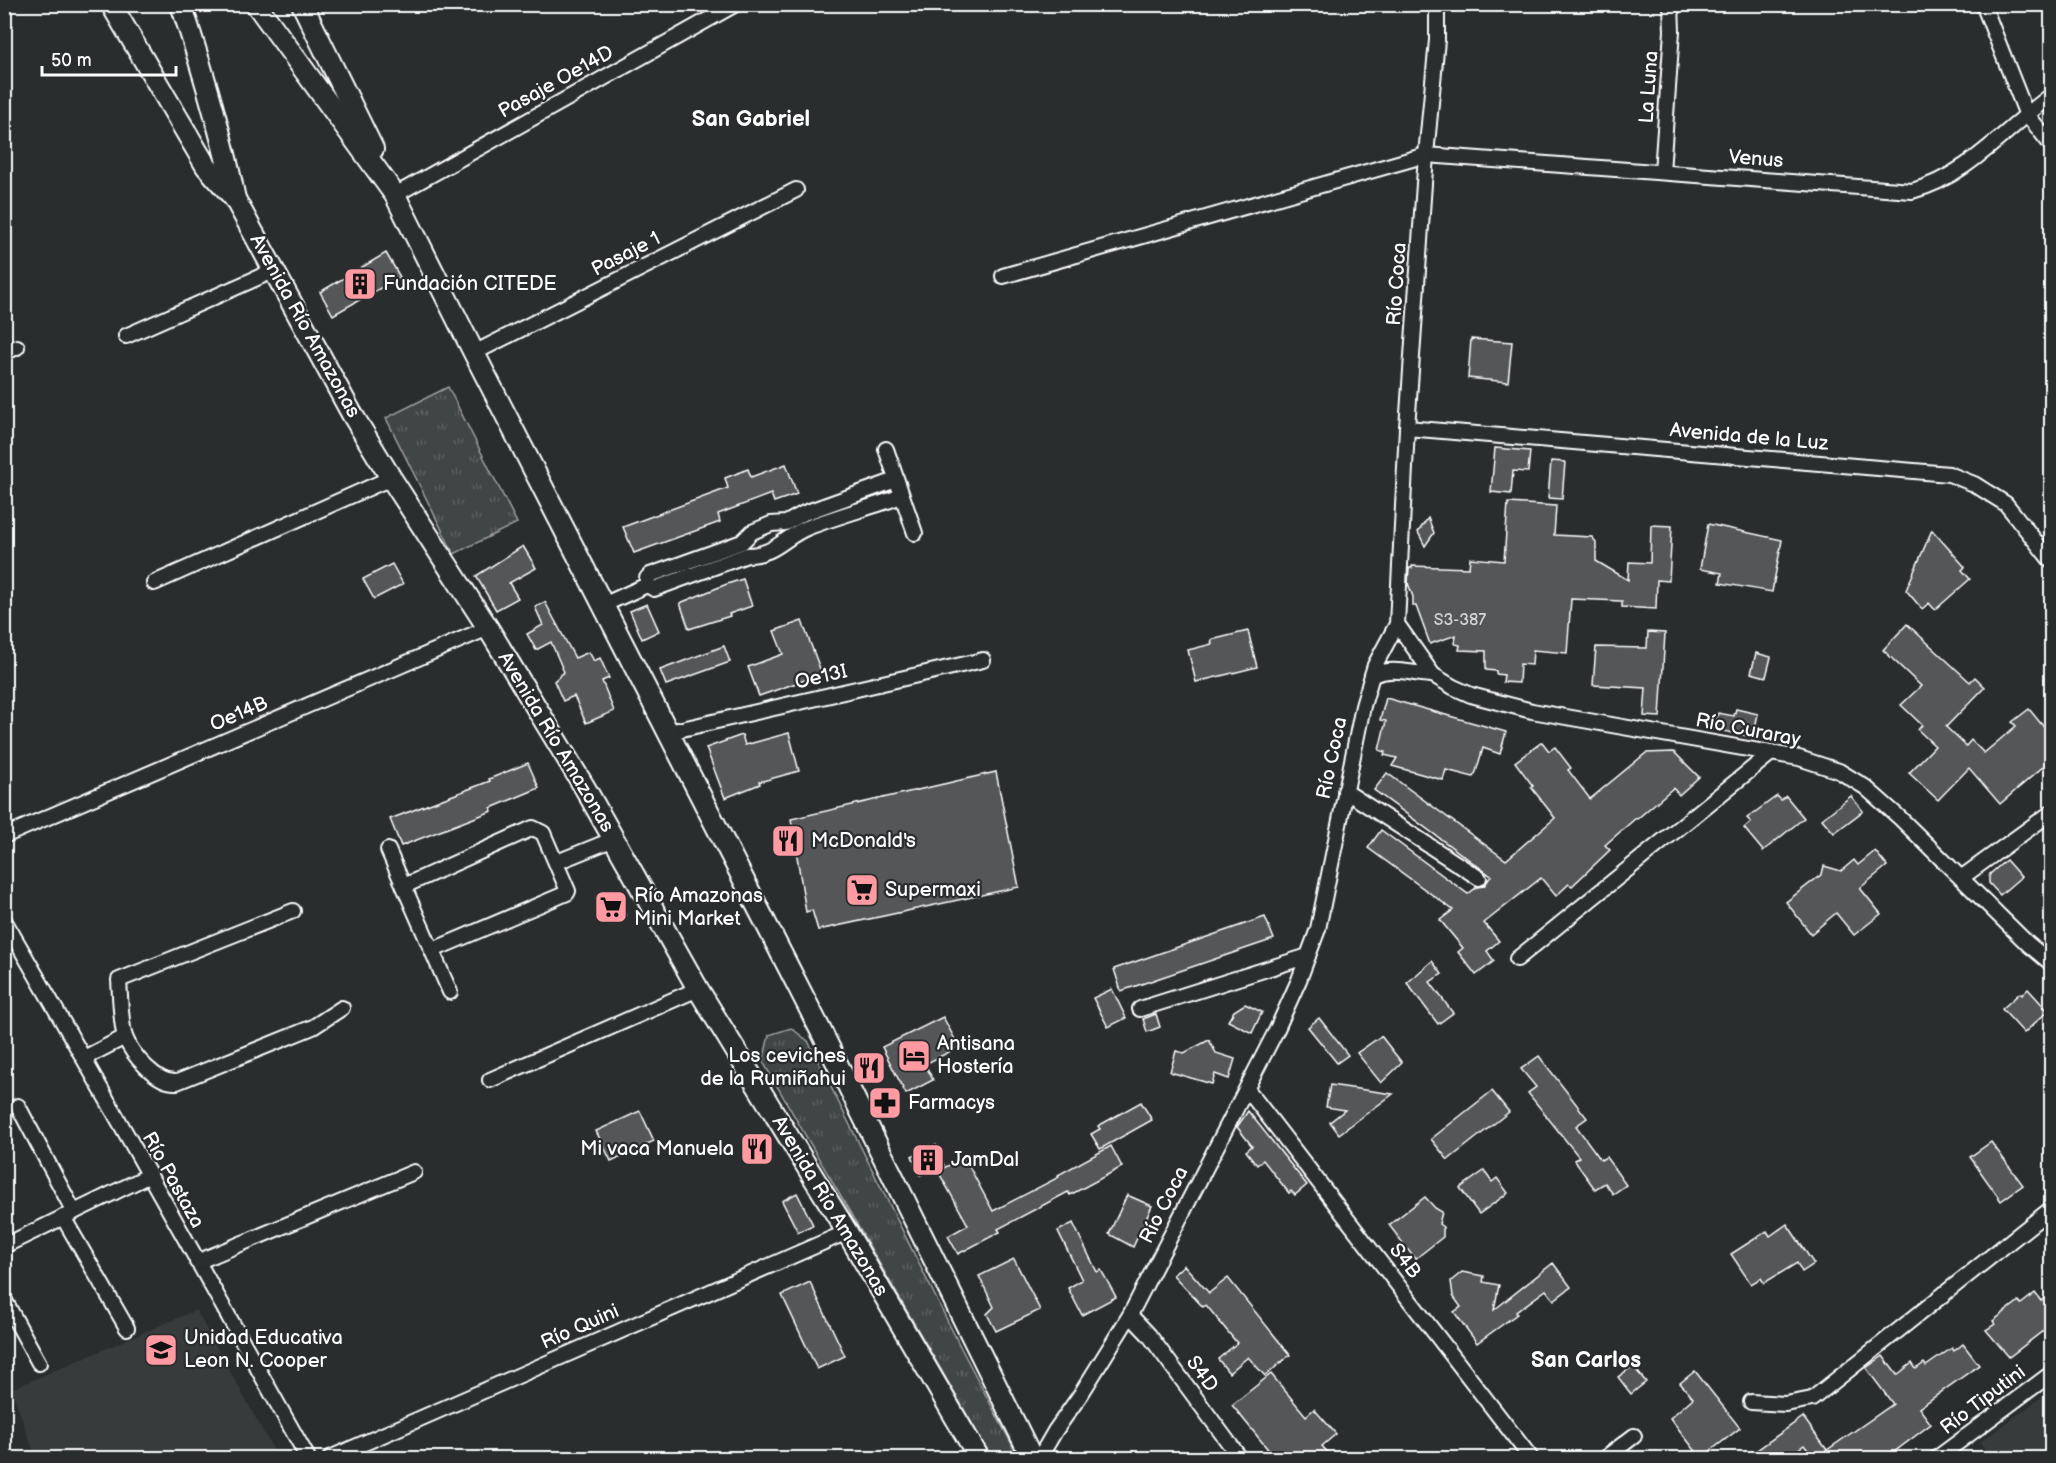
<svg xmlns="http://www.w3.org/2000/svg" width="2056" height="1463" font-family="'Balsamiq Sans',sans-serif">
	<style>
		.built { fill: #373a3b }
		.park { fill: url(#park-tufts); stroke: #a0a2a2; stroke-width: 1.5 }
		.building { fill: #555758; stroke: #fff; stroke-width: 1.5 }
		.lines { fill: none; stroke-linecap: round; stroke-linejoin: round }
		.street-casing { stroke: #fff; stroke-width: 18 }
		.secondary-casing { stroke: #fff; stroke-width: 24 }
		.street { stroke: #2a2d2e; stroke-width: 14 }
		.secondary { stroke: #2a2d2e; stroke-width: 20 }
		.labels { text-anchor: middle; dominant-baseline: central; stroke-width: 4.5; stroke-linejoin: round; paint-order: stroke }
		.number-label { font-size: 16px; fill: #d4d5d5 }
		.street-label { font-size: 20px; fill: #fff; stroke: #2a2d2e }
		.poi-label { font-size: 20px; fill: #fff; stroke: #2a2d2e; text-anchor: start }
		.quarter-label { font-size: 22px; font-weight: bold; fill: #fff; stroke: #2a2d2e }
	</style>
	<defs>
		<pattern id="park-tufts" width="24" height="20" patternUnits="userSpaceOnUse" patternTransform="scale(1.5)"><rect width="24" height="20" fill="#414445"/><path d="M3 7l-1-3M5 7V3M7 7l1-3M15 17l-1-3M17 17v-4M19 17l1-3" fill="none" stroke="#5e6061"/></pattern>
	</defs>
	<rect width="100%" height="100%" fill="#2a2d2e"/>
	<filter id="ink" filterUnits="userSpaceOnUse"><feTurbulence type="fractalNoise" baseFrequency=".0167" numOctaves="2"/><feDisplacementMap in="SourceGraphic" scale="12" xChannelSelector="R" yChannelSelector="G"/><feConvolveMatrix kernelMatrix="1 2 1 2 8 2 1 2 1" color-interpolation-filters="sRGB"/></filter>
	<g filter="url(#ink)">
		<g class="built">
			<polygon points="196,1310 278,1458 36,1458 11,1389"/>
			<polygon points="2046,1394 2051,1402 2051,1458 2047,1452 2039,1458 1992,1458 1980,1442"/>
		</g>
		<g class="park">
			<polygon points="448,387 517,523 454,554 386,418"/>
			<polygon points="791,1028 808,1041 962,1350 1019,1458 992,1458 763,1062 769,1035"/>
		</g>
		<g class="building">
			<polygon points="386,253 400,277 333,315 320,292"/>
			<polygon points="1471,339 1512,342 1508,382 1468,378"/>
			<polygon points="1495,448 1530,451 1528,472 1513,471 1511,494 1491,492"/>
			<polygon points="1551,461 1565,462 1562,499 1548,498"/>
			<polygon points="786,464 797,494 774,502 771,494 718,514 720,522 634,553 623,527 728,488 725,478 748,469 751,477"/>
			<polygon points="1508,503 1556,506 1554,535 1592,537 1596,542 1596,561 1628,580 1629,562 1650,563 1651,525 1672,526 1669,581 1657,580 1656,609 1622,607 1622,601 1571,599 1567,653 1533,650 1532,665 1520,664 1519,683 1503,682 1504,675 1496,674 1496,671 1486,670 1486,651 1459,650 1460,645 1455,644 1456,635 1430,644 1416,606 1413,606 1413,597 1408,583 1409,568 1412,568 1412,566 1469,568 1470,558 1504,561"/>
			<polygon points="1428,518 1434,533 1425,546 1418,532"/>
			<polygon points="1708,524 1782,540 1772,592 1720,583 1722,573 1700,569"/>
			<polygon points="1932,530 1965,567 1962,570 1970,579 1935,610 1929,603 1922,609 1906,590"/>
			<polygon points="523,546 536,568 509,583 518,598 496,610 476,576"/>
			<polygon points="392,564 403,584 374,599 363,579"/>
			<polygon points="743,579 752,606 729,614 730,616 689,629 680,603 727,584"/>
			<polygon points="545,602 575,658 589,652 594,661 600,658 609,678 602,681 614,711 586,723 574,696 563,701 554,681 564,672 551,642 536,650 527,634 543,625 535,607"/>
			<polygon points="647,604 659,631 642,639 630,611"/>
			<polygon points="802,621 822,674 759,696 748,667 783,654 774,631"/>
			<polygon points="1907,624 1970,682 1975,677 1985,687 1946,727 1966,746 1971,740 1984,753 2016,726 2012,722 2029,709 2052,737 2052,759 2000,804 1969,768 1938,800 1909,773 1935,746 1918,730 1922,725 1901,705 1921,686 1883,650"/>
			<polygon points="1248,631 1257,667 1196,682 1188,650 1212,644 1211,640"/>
			<polygon points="1648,632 1665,633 1660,717 1644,716 1646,688 1593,685 1596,647 1647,648"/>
			<polygon points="724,646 730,662 666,685 660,670"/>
			<polygon points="1756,653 1771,657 1766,677 1751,673"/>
			<polygon points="1386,698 1506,732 1500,754 1483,748 1476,772 1473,777 1446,770 1443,780 1392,766 1397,758 1384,755 1385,752 1379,750 1386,721 1380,720"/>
			<polygon points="1736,709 1758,714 1753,737 1714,729 1718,713 1734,716"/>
			<polygon points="789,733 799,771 759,782 760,784 725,798 706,748 742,735 745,745"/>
			<polygon points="1542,742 1549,751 1555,747 1571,768 1568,770 1590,799 1646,753 1674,752 1699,777 1679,795 1673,788 1637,819 1636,818 1605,845 1610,850 1572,886 1569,884 1556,896 1541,878 1484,923 1499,941 1487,951 1494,961 1476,975 1458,952 1463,948 1440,920 1453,910 1368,848 1381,830 1468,894 1477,887 1484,886 1491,876 1374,790 1387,773 1506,860 1555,818 1531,787 1533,786 1515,762"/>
			<polygon points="528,763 539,788 491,808 492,811 401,846 390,819 490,781 489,779"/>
			<polygon points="996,772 1019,887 818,930 812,910 806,912 791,819"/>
			<polygon points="1777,796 1781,800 1786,796 1804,818 1763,851 1744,828 1751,822 1747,818"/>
			<polygon points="1851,796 1863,811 1834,833 1822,819"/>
			<polygon points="1875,851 1887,866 1860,888 1881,914 1854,935 1836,913 1811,934 1786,902 1822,874 1824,866 1841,871 1854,860 1858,865"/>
			<polygon points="2006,860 2021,877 2000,895 1989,883 1989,877 1990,874"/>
			<polygon points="613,889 626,916 608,924 596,898"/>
			<polygon points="1265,917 1274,939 1121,991 1114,969"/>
			<polygon points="1432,961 1442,974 1430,982 1453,1013 1438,1024 1407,983"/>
			<polygon points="1112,989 1126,1018 1108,1027 1093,998"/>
			<polygon points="2028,989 2048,1011 2024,1033 2002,1009 2020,993 2022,995"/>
			<polygon points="1245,1004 1262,1012 1252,1033 1228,1021 1234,1011"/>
			<polygon points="1156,1014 1160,1027 1147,1032 1143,1019"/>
			<polygon points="943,1017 959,1047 925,1064 933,1080 906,1094 882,1047"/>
			<polygon points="1319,1018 1348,1055 1337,1063 1308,1027"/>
			<polygon points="1381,1036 1402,1063 1381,1083 1357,1053"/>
			<polygon points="1209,1040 1216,1053 1235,1059 1229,1079 1215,1074 1212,1084 1170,1072 1176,1051 1184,1053"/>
			<polygon points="1539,1056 1587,1118 1576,1126 1601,1160 1606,1157 1626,1185 1613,1194 1605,1183 1595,1189 1574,1160 1579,1157 1528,1093 1536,1087 1521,1069"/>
			<polygon points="1330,1085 1393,1094 1339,1134 1330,1122 1345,1110 1326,1107"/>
			<polygon points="1492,1091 1509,1112 1448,1160 1431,1139"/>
			<polygon points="1141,1102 1152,1120 1100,1149 1091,1134 1100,1129 1098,1126"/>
			<polygon points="640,1111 654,1141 611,1161 596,1131"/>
			<polygon points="1248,1111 1307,1185 1295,1195 1291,1191 1289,1193 1263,1160 1257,1165 1246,1151 1252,1146 1237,1127"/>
			<polygon points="1991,1142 2023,1185 2001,1201 1970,1157"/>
			<polygon points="936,1145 944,1165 920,1175 912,1156"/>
			<polygon points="1111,1146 1122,1167 1070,1195 1068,1192 998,1229 1000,1232 958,1254 948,1236 968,1225 938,1171 964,1157 993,1211 1059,1177 1058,1175"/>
			<polygon points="1484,1171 1492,1182 1497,1178 1508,1193 1479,1214 1460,1188"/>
			<polygon points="797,1193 813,1225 798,1232 782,1201"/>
			<polygon points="1127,1195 1152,1206 1133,1247 1109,1234"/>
			<polygon points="1425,1197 1435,1208 1442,1212 1439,1224 1443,1227 1443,1237 1415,1259 1389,1225"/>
			<polygon points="1073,1223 1097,1272 1101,1270 1116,1297 1082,1315 1068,1288 1082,1280 1058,1231"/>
			<polygon points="1787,1224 1814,1264 1802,1272 1797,1263 1764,1283 1761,1278 1751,1284 1731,1254 1767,1231 1770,1236"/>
			<polygon points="1014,1259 1040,1310 996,1331 987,1314 994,1307 979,1276"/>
			<polygon points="1553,1263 1571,1287 1554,1300 1546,1290 1516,1312 1517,1314 1477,1343 1454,1312 1461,1307 1453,1296 1451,1281 1462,1272 1484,1276 1483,1282 1499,1285 1494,1310"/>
			<polygon points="1184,1265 1209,1293 1228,1278 1290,1355 1265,1376 1248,1357 1229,1373 1218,1359 1237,1343 1206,1305 1203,1307 1173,1275"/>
			<polygon points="810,1282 845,1356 817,1369 782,1295"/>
			<polygon points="2035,1293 2041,1301 2044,1298 2052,1307 2052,1324 2009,1357 1986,1330 1995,1324 1993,1321 2019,1301 2021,1304"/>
			<polygon points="1963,1344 1979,1365 1919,1408 1931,1424 1886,1458 1814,1458 1804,1445 1786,1458 1746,1458 1803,1417 1827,1450 1893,1404 1866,1368 1883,1356 1897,1375 1912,1363 1916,1369 1924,1363 1926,1366 1952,1348 1954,1351"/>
			<polygon points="1633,1366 1646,1382 1631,1394 1618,1377"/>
			<polygon points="1695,1371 1740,1428 1701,1458 1670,1418 1693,1398 1680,1383"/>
			<polygon points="1271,1374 1306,1416 1314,1409 1336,1434 1322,1446 1333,1458 1275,1458 1232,1405"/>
		</g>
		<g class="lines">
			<defs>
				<g id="street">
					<polyline points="1983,4 2026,113 2052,146"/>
					<polyline points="1662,172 1672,31 1671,4"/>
					<polyline points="395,195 736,4"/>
					<path d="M1003,276L1426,155L1912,191C1968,176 2006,128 2052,95"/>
					<polyline points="126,336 275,270"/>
					<polyline points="4,353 17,347"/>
					<polyline points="474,353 796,190"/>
					<polyline points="1407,428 1949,474 1974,484 2006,504 2052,562"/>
					<polyline points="886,449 915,533"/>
					<polyline points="154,583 391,478"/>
					<polyline points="647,585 647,578 650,575 742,542 752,532 771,524 786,523 804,513 896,480"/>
					<path d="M647,585L654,589L747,555C776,555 783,537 809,527C839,516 871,507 902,496"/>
					<polyline points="603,605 647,585"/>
					<polyline points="1397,624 1433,675 1453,687 1471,695 1532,711 1799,758 1839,771 1865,787 1900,818 2028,944 2052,964"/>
					<path d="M1372,675C1395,666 1410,674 1433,675"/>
					<polyline points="669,732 983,660"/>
					<polyline points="1345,791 1479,878"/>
					<polyline points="4,836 488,628"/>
					<polyline points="388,850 450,992"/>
					<polyline points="557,862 614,839"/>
					<polyline points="1961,878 2052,812"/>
					<polyline points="404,886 533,828 543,833 568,891 567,893 433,950"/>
					<path d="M293,911L119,980C120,994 121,1025 125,1037C132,1055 157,1084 177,1082L313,1027L342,1008"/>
					<path d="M4,920C108,1098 207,1279 308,1458"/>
					<polyline points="1517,959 1770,754"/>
					<polyline points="1140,1009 1308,956"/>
					<polyline points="84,1058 125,1037"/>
					<polyline points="490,1080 698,989"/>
					<polyline points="1247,1089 1531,1458"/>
					<polyline points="18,1106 74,1212"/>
					<polyline points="63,1217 127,1328"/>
					<polyline points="4,1246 148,1176"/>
					<polyline points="197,1262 414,1172"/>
					<polyline points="4,1299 39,1363"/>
					<polyline points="1130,1315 1149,1335 1240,1458"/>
					<polyline points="1751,1402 1786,1404 1812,1399 2052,1208"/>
					<polyline points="330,1458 847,1232"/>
					<polyline points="1043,1458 1044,1450 1055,1431 1081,1394 1130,1315 1277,1029 1299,980 1318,929 1363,706 1375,665 1397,624 1407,428 1426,155 1437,40 1437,4"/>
					<polyline points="1605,1458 1634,1436"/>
					<polyline points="1937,1458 2052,1373"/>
				</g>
				<g id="secondary">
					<polyline points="111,4 206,166 235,199"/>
					<path d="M181,4C202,68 222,133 235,199L352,414L391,478L488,628L585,788L698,989L847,1232L979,1458"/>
					<polyline points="256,4 395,195 474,353 822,1033 1032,1458"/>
					<polyline points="302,4 373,149"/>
				</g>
			</defs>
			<use href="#street" class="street-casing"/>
			<use href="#secondary" class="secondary-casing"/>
			<use href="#street" class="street"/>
			<use href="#secondary" class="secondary"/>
		</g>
	</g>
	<defs>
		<symbol id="building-square" viewBox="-11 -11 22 22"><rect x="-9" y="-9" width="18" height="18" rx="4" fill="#ff9aa2" stroke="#2a2d2e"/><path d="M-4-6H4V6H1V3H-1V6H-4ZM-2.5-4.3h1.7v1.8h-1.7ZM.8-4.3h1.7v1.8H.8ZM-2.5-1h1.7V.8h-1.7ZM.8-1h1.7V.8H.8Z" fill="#111"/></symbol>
		<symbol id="restaurant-square" viewBox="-11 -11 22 22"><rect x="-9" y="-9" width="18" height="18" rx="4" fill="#ff9aa2" stroke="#2a2d2e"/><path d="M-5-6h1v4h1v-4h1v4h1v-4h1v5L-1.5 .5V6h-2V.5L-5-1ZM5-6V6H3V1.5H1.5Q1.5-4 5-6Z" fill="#111"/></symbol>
		<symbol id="supermarket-square" viewBox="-11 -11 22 22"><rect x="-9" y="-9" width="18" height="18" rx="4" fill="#ff9aa2" stroke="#2a2d2e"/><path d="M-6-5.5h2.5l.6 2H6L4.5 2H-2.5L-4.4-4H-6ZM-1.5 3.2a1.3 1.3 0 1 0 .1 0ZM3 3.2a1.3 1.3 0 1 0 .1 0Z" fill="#111"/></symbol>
		<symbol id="hotel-square" viewBox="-11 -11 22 22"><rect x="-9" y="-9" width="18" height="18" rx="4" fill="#ff9aa2" stroke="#2a2d2e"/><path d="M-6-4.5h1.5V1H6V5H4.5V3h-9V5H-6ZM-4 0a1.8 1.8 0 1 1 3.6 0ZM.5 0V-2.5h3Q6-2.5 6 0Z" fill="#111"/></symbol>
		<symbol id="pharmacy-square" viewBox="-11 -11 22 22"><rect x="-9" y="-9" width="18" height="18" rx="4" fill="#ff9aa2" stroke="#2a2d2e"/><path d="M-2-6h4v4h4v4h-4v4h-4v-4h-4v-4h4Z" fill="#111"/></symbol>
		<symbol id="school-square" viewBox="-11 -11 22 22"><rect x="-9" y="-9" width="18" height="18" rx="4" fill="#ff9aa2" stroke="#2a2d2e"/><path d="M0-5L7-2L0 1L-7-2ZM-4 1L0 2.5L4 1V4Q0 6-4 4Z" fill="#111"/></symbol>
	</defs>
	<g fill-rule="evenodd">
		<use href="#building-square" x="341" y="265" width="38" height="38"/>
		<use href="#restaurant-square" x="769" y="822" width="38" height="38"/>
		<use href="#supermarket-square" x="843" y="871" width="38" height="38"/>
		<use href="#supermarket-square" x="592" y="888" width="38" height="38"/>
		<use href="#hotel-square" x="895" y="1037" width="38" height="38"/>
		<use href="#restaurant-square" x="850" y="1049" width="38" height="38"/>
		<use href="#pharmacy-square" x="866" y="1084" width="38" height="38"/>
		<use href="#restaurant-square" x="738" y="1130" width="38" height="38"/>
		<use href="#building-square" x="909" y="1141" width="38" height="38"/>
		<use href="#school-square" x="142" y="1331" width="38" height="38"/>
	</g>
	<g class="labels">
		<g class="number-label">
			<text x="1460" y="620">S3-387</text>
		</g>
		<g class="street-label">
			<text transform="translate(556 82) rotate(-29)">Pasaje Oe14D</text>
			<text transform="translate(1649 87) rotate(-86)">La Luna</text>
			<text transform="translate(1756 159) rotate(4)">Venus</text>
			<text transform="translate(626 254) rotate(-27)">Pasaje 1</text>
			<text transform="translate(1397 284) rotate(-86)">Río Coca</text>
			<text transform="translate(305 326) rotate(61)">Avenida Río Amazonas</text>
			<text transform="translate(1749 437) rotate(5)">Avenida de la Luz</text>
			<text transform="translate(821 677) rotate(-13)">Oe13I</text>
			<text transform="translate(239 714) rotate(-23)">Oe14B</text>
			<text transform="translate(1748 730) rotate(11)">Río Curaray</text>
			<text transform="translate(556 742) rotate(59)">Avenida Río Amazonas</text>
			<text transform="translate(1332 758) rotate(-78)">Río Coca</text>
			<text transform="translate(173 1180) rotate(61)">Río Pastaza</text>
			<text transform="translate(1164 1205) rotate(-63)">Río Coca</text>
			<text transform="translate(830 1206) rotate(59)">Avenida Río Amazonas</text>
			<text transform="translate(1405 1261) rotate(53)">S4B</text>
			<text transform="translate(580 1327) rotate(-24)">Río Quini</text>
			<text transform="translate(1202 1374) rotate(54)">S4D</text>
			<text transform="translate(1983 1400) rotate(-37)">Río Tiputini</text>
		</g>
		<g class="poi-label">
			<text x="383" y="284">Fundación CITEDE</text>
			<text x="811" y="841">McDonald's</text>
			<text x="885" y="890">Supermaxi</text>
			<text x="634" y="896">Río Amazonas<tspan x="634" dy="23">Mini Market</tspan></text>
			<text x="937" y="1044">Antisana<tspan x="937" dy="23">Hostería</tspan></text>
			<text x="846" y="1056" text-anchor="end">Los ceviches<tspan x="846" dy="23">de la Rumiñahui</tspan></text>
			<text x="908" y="1103">Farmacys</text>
			<text x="734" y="1149" text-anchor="end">Mi vaca Manuela</text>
			<text x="951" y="1160">JamDal</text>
			<text x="184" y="1338">Unidad Educativa<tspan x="184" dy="23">Leon N. Cooper</tspan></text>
		</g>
		<g class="quarter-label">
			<text x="751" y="119">San Gabriel</text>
			<text x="1586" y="1360">San Carlos</text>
		</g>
	</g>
	<rect width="2056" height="1463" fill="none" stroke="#2a2d2e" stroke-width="24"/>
	<rect x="12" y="12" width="2032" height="1439" fill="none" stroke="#fff" stroke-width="2" filter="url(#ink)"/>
	<path d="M42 66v9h134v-9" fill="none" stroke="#ffffff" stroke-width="3"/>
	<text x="51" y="66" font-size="18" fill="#ffffff" stroke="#2a2d2e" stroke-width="4.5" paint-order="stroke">50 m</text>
</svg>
